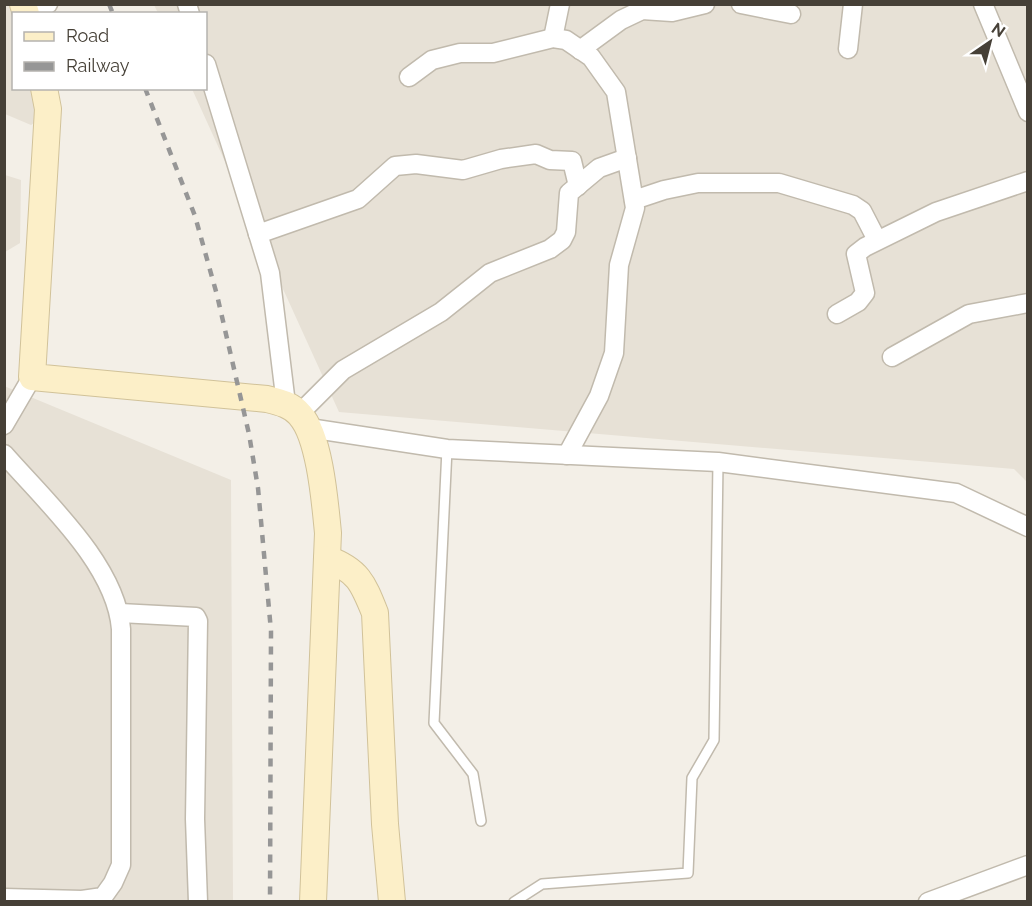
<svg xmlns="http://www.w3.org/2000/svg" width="1032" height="906" font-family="Raleway,sans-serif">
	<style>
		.residential { fill: #e7e1d6 }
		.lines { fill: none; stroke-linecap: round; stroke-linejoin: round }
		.service-casing { stroke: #c1baad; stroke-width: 12 }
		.minor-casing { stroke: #c1baad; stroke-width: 21 }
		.secondary-casing { stroke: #d1c299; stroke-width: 28 }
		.service { stroke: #fff; stroke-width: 9 }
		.minor { stroke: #fff; stroke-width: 18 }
		.secondary { stroke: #fcefc8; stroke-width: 26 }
		.rail { stroke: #969696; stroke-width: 4.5; stroke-dasharray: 8 8; stroke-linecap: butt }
	</style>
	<rect width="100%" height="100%" fill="#f3efe7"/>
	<g class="residential">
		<polygon points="4,5 11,5 14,14 14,88 42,89 45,115 31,125 5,114"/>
		<polygon points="154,5 1027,5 1027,482 1014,469 339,412 192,89 206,88 206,14 158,13"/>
		<polygon points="5,175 21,180 20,243 5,252"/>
		<polygon points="4,386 231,480 233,901 5,901"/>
	</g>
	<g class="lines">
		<defs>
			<g id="service">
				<polyline points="447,449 434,723 473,774 481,821"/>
				<polyline points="514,902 542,884 688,873 692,778 714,740 718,462"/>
			</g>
			<g id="minor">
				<polyline points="187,4 190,14"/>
				<polyline points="741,4 791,14"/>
				<polyline points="983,4 1028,112"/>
				<polyline points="28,14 48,4"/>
				<polyline points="553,38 560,4"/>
				<polyline points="848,49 853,4"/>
				<polyline points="580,50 621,20 642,10 672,12 705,4"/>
				<polyline points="206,64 270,273 286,404"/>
				<polyline points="409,77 432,60 460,53 493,53 553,38 566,40 591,57 616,92 635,208 619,265 614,353 599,396 567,455"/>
				<polyline points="634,200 664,190 698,183 779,183 853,205 862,211 877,240"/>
				<polyline points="258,234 358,199 395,166 416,164 463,170 501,159 536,154 550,160 572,161 578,186"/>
				<polyline points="837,314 858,302 865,293 856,254 865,247 936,212 1028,181"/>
				<polyline points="892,357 969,314 1028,303"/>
				<polyline points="300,413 343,370 441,312 490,273 550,249 562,240 566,232 569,193 599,168 627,158"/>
				<polyline points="4,425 32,377"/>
				<polyline points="309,428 447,449 718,462 956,493 1028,527"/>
				<path d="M4,454C46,502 116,565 121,629V865L113,883L103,897L82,900L4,898"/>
				<polyline points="120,613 196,617 198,621 195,819 198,902"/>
				<polyline points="928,902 1028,865"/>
			</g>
			<g id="secondary">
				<polyline points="23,4 26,14"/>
				<path d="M44,88L48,109L32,377L267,399C279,402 292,405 300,415C320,437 325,503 328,533L313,902"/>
				<path d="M327,559C358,570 363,583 375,613L385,824L392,902"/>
			</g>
		</defs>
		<use href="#service" class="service-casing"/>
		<use href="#minor" class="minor-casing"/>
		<use href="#secondary" class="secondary-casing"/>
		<use href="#service" class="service"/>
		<use href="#minor" class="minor"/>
		<use href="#secondary" class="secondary"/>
		<g class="rail">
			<polyline points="109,4 113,14"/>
			<polyline points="145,88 195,216 217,295 249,434 258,488 271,631 270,902"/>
		</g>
	</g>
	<rect width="1032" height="906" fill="none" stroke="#464037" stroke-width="12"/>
	<rect x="12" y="12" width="195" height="78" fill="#ffffff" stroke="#b5b3af" stroke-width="1.5"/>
	<rect x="24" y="32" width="30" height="9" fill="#fcefc8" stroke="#b5b3af" stroke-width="1.5"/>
	<text x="66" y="42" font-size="18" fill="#464037">Road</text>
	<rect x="24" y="62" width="30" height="9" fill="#969696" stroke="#b5b3af" stroke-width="1.5"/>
	<text x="66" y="72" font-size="18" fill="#464037">Railway</text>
	<g transform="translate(990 42) rotate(35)" stroke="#ffffff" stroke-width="4.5" paint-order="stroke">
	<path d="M0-4.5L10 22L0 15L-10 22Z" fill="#464037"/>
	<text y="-9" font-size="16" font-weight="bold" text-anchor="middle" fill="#464037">N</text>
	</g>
</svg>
